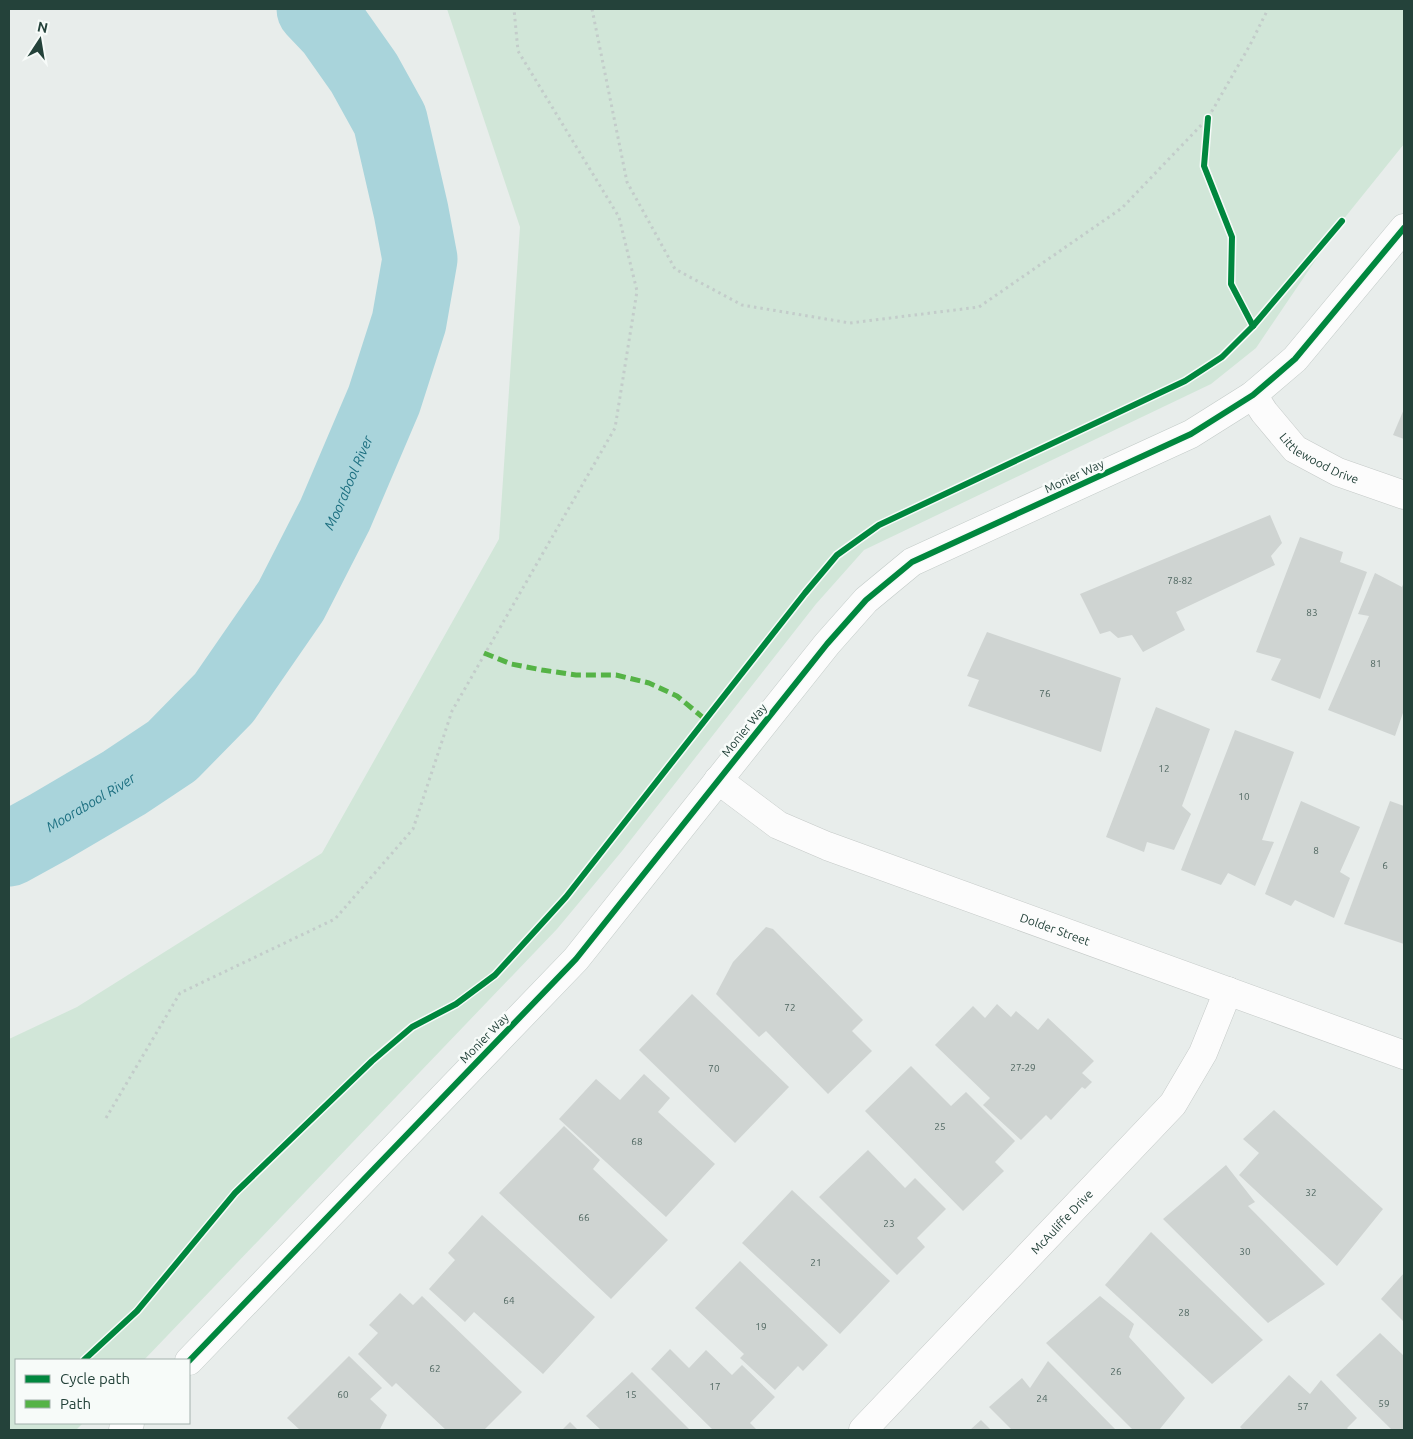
<svg xmlns="http://www.w3.org/2000/svg" width="1413" height="1439" font-family="Ubuntu,sans-serif">
	<style>
		.green { fill: #d1e6d8 }
		.lines { fill: none; stroke-linecap: round; stroke-linejoin: round }
		.river { stroke: #a9d4db; stroke-width: 75 }
		.building { fill: #cfd4d2 }
		.street-casing { stroke: #c5cac8; stroke-width: 29 }
		.secondary-casing { stroke: #c3cbc8; stroke-width: 29 }
		.path { stroke: #c3ccca; stroke-width: 3; stroke-dasharray: 2.5 4; stroke-linecap: butt }
		.street { stroke: #fcfcfc; stroke-width: 28 }
		.secondary { stroke: #fcfcfc; stroke-width: 28 }
		.quiet { stroke: #55b346; stroke-width: 5; stroke-dasharray: 10 5; stroke-linecap: butt }
		.cycleway-casing { stroke: #f7fbf9; stroke-width: 9 }
		.cycleway { stroke: #00873e; stroke-width: 6 }
		.labels { text-anchor: middle; dominant-baseline: central; stroke-width: 5; stroke-linejoin: round; paint-order: stroke }
		.number-label { font-size: 10px; fill: #506761 }
		.street-label { font-size: 12px; fill: #24423a; stroke: #f7fbf9 }
		.water-label { font-size: 14px; font-style: italic; fill: #1c6f80; stroke: #f7fbf9 }
	</style>
	<rect width="100%" height="100%" fill="#e8edeb"/>
	<polygon class="green" points="447,9 1404,9 1404,144 1342,221 1256,348 1211,384 864,550 816,604 622,851 557,929 144,1360 16,1360 16,1423 83,1423 76,1430 9,1430 9,1039 77,1007 322,853 499,539 520,227"/>
	<g class="lines">
		<path class="river" id="s1" d="M9,849L49,827L124,783L172,751L224,698L291,601L335,515L384,400L409,322L420,259L411,211L390,120L364,73L333,29L314,9"/>
	</g>
	<g class="building">
		<polygon points="1404,409 1404,439 1393,435"/>
		<polygon points="1270,515 1282,543 1271,556 1275,565 1176,612 1185,630 1143,652 1132,635 1118,638 1110,631 1100,634 1080,594"/>
		<polygon points="1300,537 1343,552 1340,562 1367,572 1320,699 1271,680 1281,659 1256,652"/>
		<polygon points="1375,573 1402,587 1404,582 1404,710 1395,736 1328,710 1369,616 1358,614"/>
		<polygon points="987,632 1121,678 1101,752 968,706 979,680 967,676"/>
		<polygon points="1156,707 1210,729 1182,806 1191,814 1174,850 1147,842 1144,852 1106,837"/>
		<polygon points="1235,730 1294,752 1262,840 1274,842 1255,886 1228,873 1221,885 1181,870"/>
		<polygon points="1301,801 1360,827 1340,872 1350,878 1334,918 1295,900 1291,906 1265,894"/>
		<polygon points="1390,801 1404,806 1404,944 1344,924"/>
		<polygon points="766,927 773,929 863,1020 852,1031 872,1051 828,1094 766,1031 759,1037 716,994 733,962"/>
		<polygon points="692,994 789,1087 735,1143 639,1050"/>
		<polygon points="997,1004 1011,1017 1016,1011 1038,1030 1048,1018 1094,1061 1082,1073 1092,1082 1085,1089 1082,1087 1051,1120 1046,1115 1021,1140 983,1105 990,1098 935,1045 973,1006 985,1018"/>
		<polygon points="911,1066 951,1106 966,1092 1015,1141 995,1162 1004,1171 963,1211 865,1111"/>
		<polygon points="644,1074 670,1098 658,1112 715,1164 666,1217 559,1119 596,1079 620,1100"/>
		<polygon points="1274,1110 1383,1209 1337,1266 1239,1175 1259,1153 1243,1139"/>
		<polygon points="564,1126 600,1160 593,1169 668,1240 611,1299 499,1193"/>
		<polygon points="868,1150 905,1188 915,1178 946,1209 917,1238 925,1247 897,1275 819,1197"/>
		<polygon points="1226,1165 1255,1202 1248,1206 1325,1284 1268,1323 1163,1219"/>
		<polygon points="792,1190 890,1281 840,1334 742,1243"/>
		<polygon points="482,1215 595,1317 543,1374 474,1312 465,1322 429,1289 455,1260 448,1253"/>
		<polygon points="1151,1232 1263,1340 1212,1384 1105,1285"/>
		<polygon points="740,1261 828,1345 803,1371 798,1366 775,1390 740,1358 744,1354 695,1308"/>
		<polygon points="1404,1273 1404,1322 1381,1299"/>
		<polygon points="400,1293 413,1305 422,1296 522,1392 484,1430 446,1430 396,1383 392,1387 358,1354 378,1333 369,1325"/>
		<polygon points="1100,1296 1134,1324 1129,1337 1185,1398 1159,1430 1133,1430 1046,1343"/>
		<polygon points="1380,1333 1404,1356 1404,1430 1392,1430 1336,1375"/>
		<polygon points="670,1349 689,1368 706,1350 732,1375 742,1365 775,1397 750,1423 757,1430 713,1430 651,1369"/>
		<polygon points="349,1356 382,1388 370,1399 387,1415 380,1429 381,1430 300,1430 287,1418"/>
		<polygon points="1048,1361 1116,1430 1012,1430 989,1407 1022,1378 1030,1388"/>
		<polygon points="632,1372 690,1430 601,1430 586,1416"/>
		<polygon points="1289,1375 1310,1394 1321,1380 1357,1418 1347,1428 1349,1430 1243,1430 1240,1427"/>
		<polygon points="981,1420 991,1430 970,1430"/>
		<polygon points="570,1422 578,1430 562,1430"/>
	</g>
	<g class="lines">
		<defs>
			<g id="street">
				<path id="s2" d="M1253,395L1264,412L1295,449L1338,472L1404,495"/>
				<path id="s3" d="M718,780L778,825L827,846L1404,1055"/>
				<path id="s4" d="M863,1430L1173,1104L1203,1053L1228,991"/>
			</g>
			<g id="secondary">
				<polyline points="189,1361 576,959 827,644 866,600 912,562 1191,434 1253,395 1295,359 1404,228"/>
				<polyline points="123,1430 130,1423"/>
			</g>
		</defs>
		<use href="#street" class="street-casing"/>
		<use href="#secondary" class="secondary-casing"/>
		<g class="path">
			<polyline points="592,9 627,182 675,269 742,305 850,323 979,307 1122,208 1208,118 1250,45 1268,9"/>
			<polyline points="106,1118 180,993 335,919 413,829 452,711 615,428 637,291 619,217 518,51 514,9"/>
		</g>
		<use href="#street" class="street"/>
		<use href="#secondary" class="secondary"/>
		<polyline class="quiet" points="484,653 511,664 542,670 576,675 616,675 649,683 677,696 706,720"/>
		<defs>
			<g id="cycleway">
				<polyline points="1208,118 1204,166 1232,237 1231,284 1253,326"/>
				<polyline points="84,1360 137,1311 235,1193 372,1061 412,1027 456,1004 495,975 566,897 805,593 837,555 879,525 1185,381 1222,357 1253,326 1342,221"/>
				<polyline points="189,1361 576,959 827,644 866,600 912,562 1191,434 1253,395 1295,359 1404,228"/>
			</g>
		</defs>
		<use href="#cycleway" class="cycleway-casing"/>
		<use href="#cycleway" class="cycleway"/>
	</g>
	<g class="labels">
		<g class="number-label">
			<text x="1180" y="580">78-82</text>
			<text x="1312" y="612">83</text>
			<text x="1376" y="663">81</text>
			<text x="1045" y="693">76</text>
			<text x="1164" y="768">12</text>
			<text x="1244" y="796">10</text>
			<text x="1316" y="850">8</text>
			<text x="1385" y="865">6</text>
			<text x="790" y="1007">72</text>
			<text x="1023" y="1067">27-29</text>
			<text x="714" y="1068">70</text>
			<text x="940" y="1126">25</text>
			<text x="637" y="1141">68</text>
			<text x="1311" y="1192">32</text>
			<text x="584" y="1217">66</text>
			<text x="889" y="1223">23</text>
			<text x="1245" y="1251">30</text>
			<text x="816" y="1262">21</text>
			<text x="509" y="1300">64</text>
			<text x="1184" y="1312">28</text>
			<text x="761" y="1326">19</text>
			<text x="435" y="1368">62</text>
			<text x="1116" y="1371">26</text>
			<text x="715" y="1386">17</text>
			<text x="343" y="1394">60</text>
			<text x="631" y="1394">15</text>
			<text x="1042" y="1398">24</text>
			<text x="1384" y="1403">59</text>
			<text x="1303" y="1406">57</text>
		</g>
		<g class="street-label">
			<text stroke="none"><textPath href="#s2" startOffset="94">Littlewood Drive</textPath></text>
			<text transform="translate(1074 476) rotate(-25)">Monier Way</text>
			<text transform="translate(744 730) rotate(-51)">Monier Way</text>
			<text stroke="none"><textPath href="#s3" startOffset="371">Dolder Street</textPath></text>
			<text transform="translate(484 1038) rotate(-46)">Monier Way</text>
			<text stroke="none"><textPath href="#s4" startOffset="288">McAuliffe Drive</textPath></text>
		</g>
		<g class="water-label">
			<text stroke="none"><textPath href="#s1" startOffset="514">Moorabool River</textPath></text>
			<text stroke="none"><textPath href="#s1" startOffset="94">Moorabool River</textPath></text>
		</g>
	</g>
	<rect width="1413" height="1439" fill="none" stroke="#24423a" stroke-width="20"/>
	<rect x="15" y="1359" width="175" height="65" fill="#f7fbf9" stroke="#a3b1ad"/>
	<rect x="25" y="1375" width="25" height="8" fill="#00873e" stroke="#a3b1ad"/>
	<text x="60" y="1384" font-size="15" fill="#24423a">Cycle path</text>
	<rect x="25" y="1400" width="25" height="8" fill="#55b346" stroke="#a3b1ad"/>
	<text x="60" y="1409" font-size="15" fill="#24423a">Path</text>
	<g transform="translate(40 40) rotate(12)" stroke="#f7fbf9" stroke-width="4" paint-order="stroke">
	<path d="M0-4L9 19L0 12L-9 19Z" fill="#24423a"/>
	<text y="-8" font-size="14" font-weight="bold" text-anchor="middle" fill="#24423a">N</text>
	</g>
</svg>
